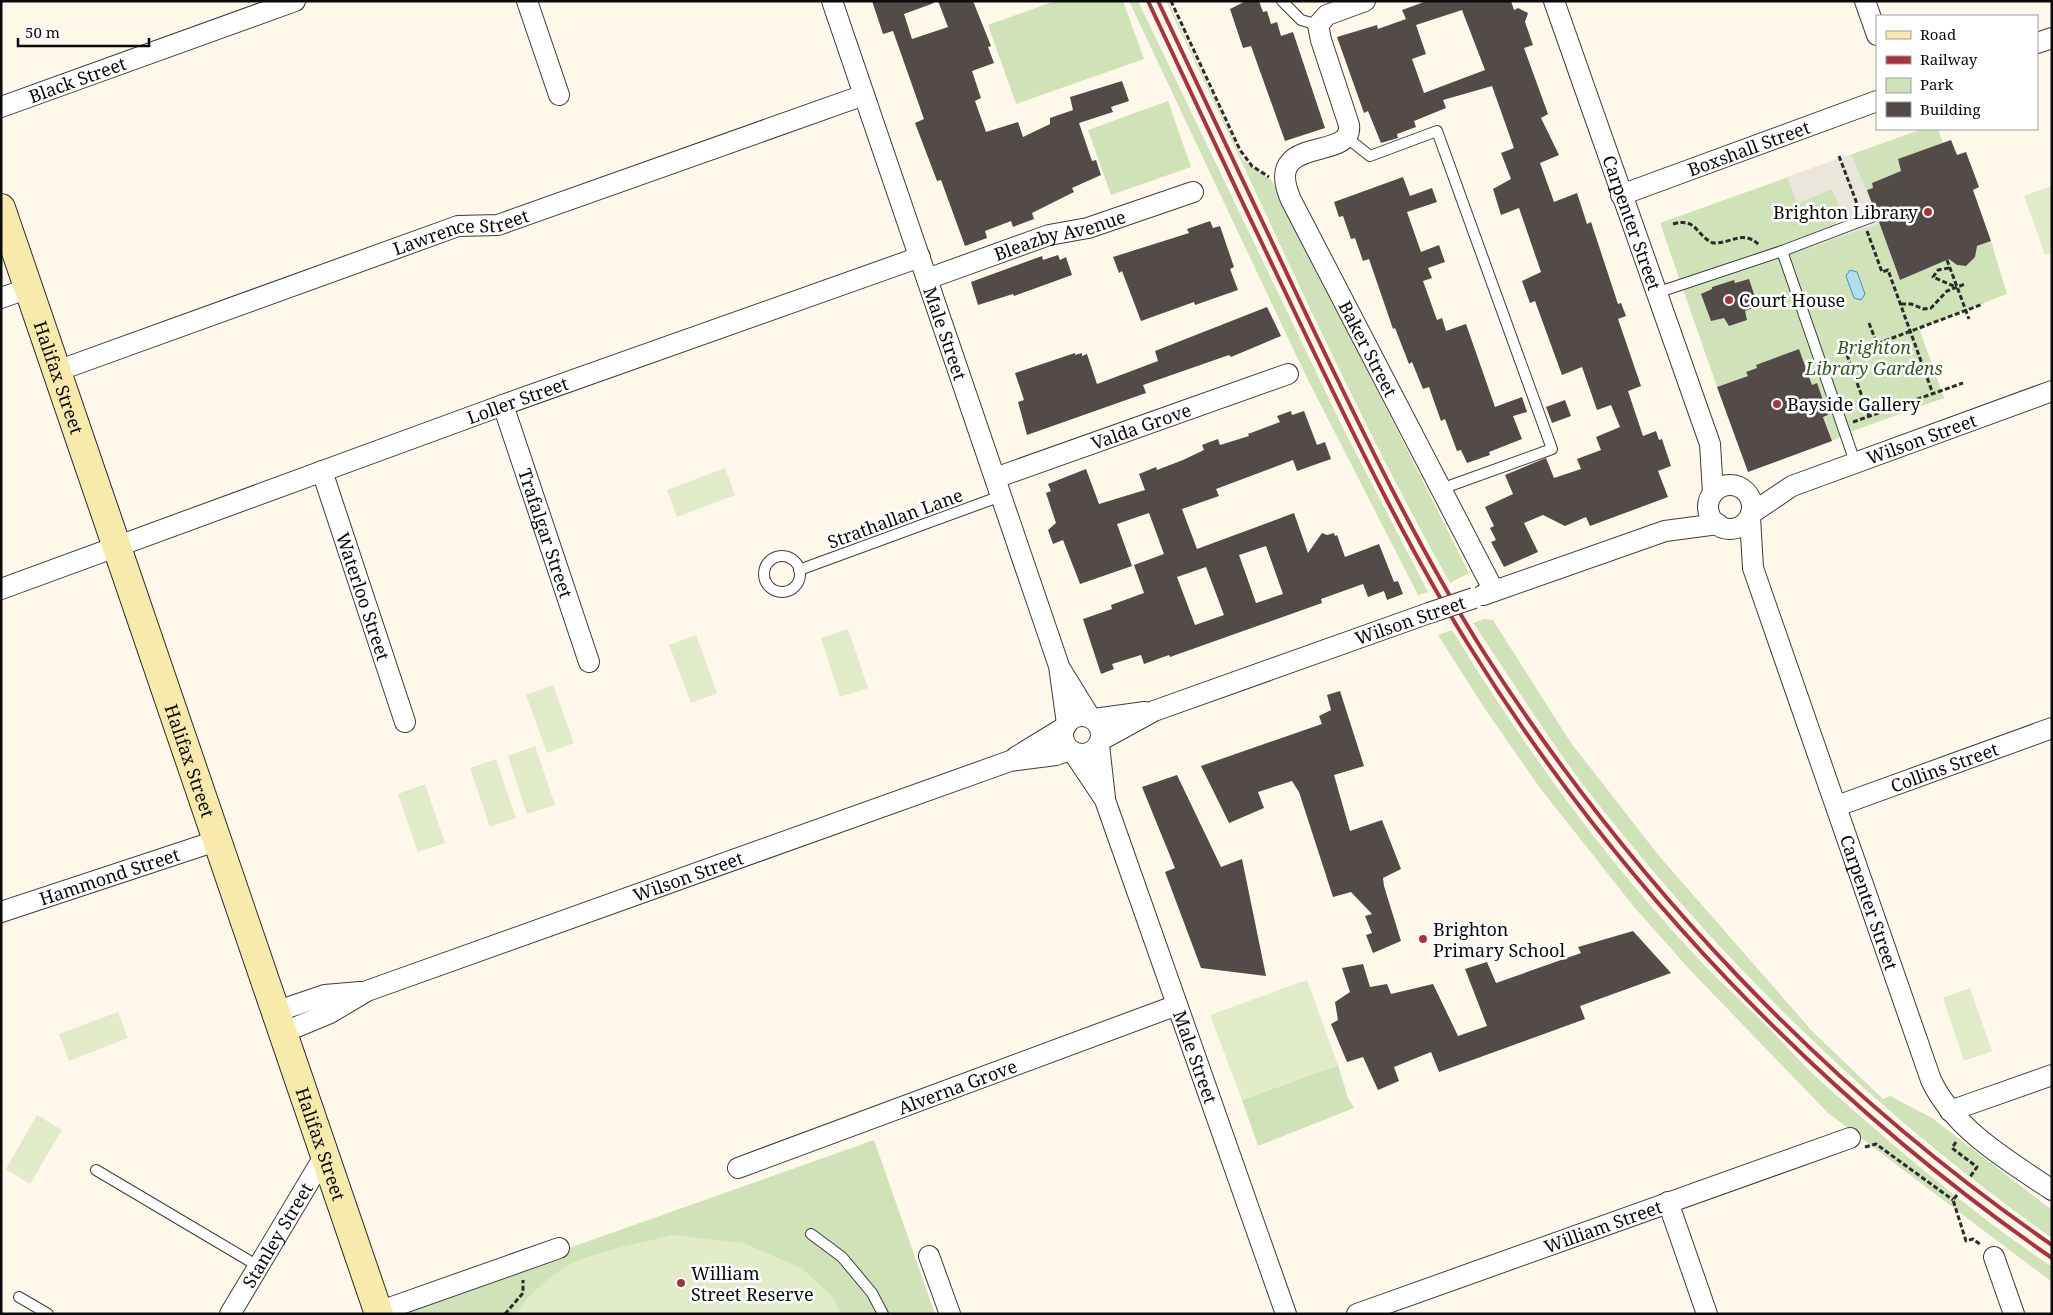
<svg xmlns="http://www.w3.org/2000/svg" width="2053" height="1315" font-family="'Noto Serif',serif">
	<style>
		.green { fill: #d0e3b8 }
		.pitch { fill: #e1ebc8 }
		.plaza { fill: #ebe6db }
		.water { fill: #b4dcef; stroke: #4293be }
		.building { fill: #524b48; fill-rule: evenodd }
		.lines { fill: none; stroke-linecap: round; stroke-linejoin: round }
		.lane-casing { stroke: #3d3d3d; stroke-width: 12 }
		.street-casing { stroke: #3d3d3d; stroke-width: 22 }
		.secondary-casing { stroke: #2c2c2c; stroke-width: 30 }
		.path { stroke: #2c2c2c; stroke-width: 3; stroke-dasharray: 5 2.5; stroke-linecap: butt }
		.lane { stroke: #fff; stroke-width: 10 }
		.street { stroke: #fff; stroke-width: 20 }
		.secondary { stroke: #f7eaab; stroke-width: 28 }
		.rail { stroke: #ab313e; stroke-width: 4 }
		.street-bridge-casing { stroke: #3d3d3d; stroke-width: 22; stroke-linecap: butt }
		.street-bridge { stroke: #fff; stroke-width: 20 }
		.poi-dot { fill: #ab313e; stroke: #fff; stroke-width: 2 }
		.labels { text-anchor: middle; dominant-baseline: central; stroke-width: 5; stroke-linejoin: round; paint-order: stroke }
		.street-label { font-size: 18px; fill: #0a0a0a; stroke: #fff }
		.poi-label { font-size: 18px; fill: #0a0a0a; stroke: #fff; text-anchor: start }
		.park-label { font-size: 18px; font-style: italic; fill: #315a22; stroke: #fff }
	</style>
	<rect width="100%" height="100%" fill="#fdf8ea"/>
	<g class="green">
		<polygon points="1055,1 1123,1 1144,59 1016,104 988,25"/>
		<polygon points="1129,1 1138,1 1342,426 1428,592 1418,595 1305,374"/>
		<path d="M1166,1H1168L1243,160L1272,181L1469,573L1450,583C1344,395 1260,196 1166,1Z"/>
		<polygon points="1168,101 1191,167 1111,195 1088,130"/>
		<polygon points="1922,129 1938,129 1943,143 1898,159 1901,171 1872,183 1873,188 1868,190 1900,280 1950,258 1957,265 1966,266 1975,257 1975,247 1991,241 2007,294 1919,328 1944,398 1850,432 1832,441 1799,349 1756,365 1757,368 1746,372 1748,376 1717,387 1660,223"/>
		<path d="M1484,619L1493,620L1571,743L1660,857L1812,1031L1883,1099L1890,1096L1932,1118L2052,1210V1238C1872,1111 1715,956 1581,782C1543,731 1509,676 1473,623Z"/>
		<path d="M1452,630C1522,744 1601,854 1692,952C1716,979 1743,1002 1768,1027C1784,1043 1798,1060 1814,1075C1889,1143 1968,1210 2052,1267V1282L1828,1113L1691,971L1634,907L1540,788L1483,706L1438,635Z"/>
		<polygon points="1338,1065 1348,1098 1354,1108 1258,1146 1242,1100"/>
		<polygon points="874,1140 935,1314 407,1314 405,1310 524,1264"/>
	</g>
	<g class="pitch">
		<polygon points="2051,186 2052,253 2045,255 2024,196"/>
		<polygon points="725,468 735,495 677,517 667,490"/>
		<polygon points="848,629 868,688 840,697 821,638"/>
		<polygon points="696,635 717,693 691,703 669,645"/>
		<polygon points="553,685 574,743 547,753 526,695"/>
		<polygon points="535,746 555,805 527,814 508,756"/>
		<polygon points="496,759 516,818 490,827 470,768"/>
		<polygon points="425,784 445,843 418,852 398,794"/>
		<polygon points="1307,980 1338,1065 1242,1100 1210,1015"/>
		<polygon points="1970,988 1992,1051 1964,1061 1943,998"/>
		<polygon points="118,1012 128,1038 69,1061 59,1034"/>
		<polygon points="37,1115 62,1130 30,1184 6,1169"/>
		<path d="M672,1235L744,1243L801,1268L833,1297L840,1314H515C527,1298 545,1280 562,1269C588,1252 641,1243 672,1235Z"/>
	</g>
	<polygon class="plaza" points="1851,154 1880,223 1804,250 1800,239 1835,225 1839,206 1832,189 1797,204 1787,177"/>
	<polygon class="water" points="1850,270 1857,272 1865,294 1861,300 1854,298 1846,276"/>
	<g class="building">
		<polygon points="872,1 933,1 934,3 904,14 912,39 948,27 938,1 973,1 991,46 988,47 994,63 972,71 981,98 975,101 986,132 1018,122 1023,137 1050,124 1050,118 1073,110 1070,97 1122,81 1129,101 1111,107 1113,112 1079,123 1092,161 1096,160 1101,175 1072,188 1074,192 1032,213 1034,219 1013,227 1011,221 985,231 987,238 965,246 941,180 937,181 915,123 924,119 893,31 883,34"/>
		<polygon points="1246,1 1259,1 1263,12 1267,11 1271,24 1277,22 1281,36 1293,32 1325,128 1285,141 1251,46 1243,48 1230,9"/>
		<path d="M1427,1H1511L1514,10L1518,8L1528,13L1525,22L1533,45L1524,48L1548,114L1541,118L1559,155L1540,163L1554,202L1577,193L1587,224L1591,222L1618,304L1621,303L1626,316L1618,319L1641,386L1628,391L1643,436L1656,431L1659,440L1662,439L1671,466L1658,471L1668,497L1590,526L1586,517L1565,526L1543,515L1524,523L1538,552L1504,567L1491,542L1496,540L1490,528L1494,526L1485,507L1513,494L1505,475L1546,458L1554,478L1581,469L1577,459L1601,450L1596,437L1620,427L1611,405L1597,410L1582,367L1562,375L1535,301L1530,303L1522,281L1541,272L1519,208L1501,215L1493,189L1511,179L1501,153L1514,148L1492,86L1443,100L1446,108L1414,121L1416,127L1397,134L1398,138L1381,143L1368,111L1364,113L1337,37L1377,25L1378,29L1406,19L1402,10ZM1462,10L1485,70L1424,93L1412,59L1426,54L1416,25Z"/>
		<polygon points="1951,140 1957,155 1966,152 1979,187 1973,190 1991,241 1977,246 1975,257 1966,266 1957,265 1949,259 1900,280 1879,222 1883,219 1884,213 1881,209 1874,209 1867,190 1873,188 1872,183 1901,171 1898,159"/>
		<polygon points="1403,177 1410,196 1432,188 1437,202 1407,212 1421,252 1439,245 1445,262 1428,268 1432,278 1423,281 1437,320 1442,318 1446,331 1466,324 1495,407 1522,397 1527,412 1513,416 1522,439 1489,452 1490,455 1467,463 1461,450 1457,451 1445,419 1441,421 1429,387 1423,389 1412,362 1409,364 1395,328 1393,329 1369,259 1363,261 1355,238 1351,239 1343,216 1339,217 1334,202"/>
		<polygon points="1210,221 1213,228 1220,226 1234,267 1230,269 1238,290 1195,305 1194,302 1141,321 1122,271 1119,273 1113,257 1189,233 1187,229"/>
		<polygon points="1058,255 1060,260 1066,257 1072,275 1014,296 1013,294 978,305 971,282 1042,256 1043,260"/>
		<polygon points="1749,279 1758,306 1745,311 1747,320 1729,326 1724,318 1711,321 1701,294 1712,289 1712,287 1734,280 1735,283"/>
		<polygon points="1267,307 1281,336 1231,357 1229,355 1143,385 1146,393 1027,435 1018,402 1024,400 1015,373 1075,353 1075,355 1082,353 1082,356 1087,354 1097,384 1158,361 1155,351"/>
		<polygon points="1799,349 1812,385 1817,383 1828,415 1823,417 1832,441 1748,472 1717,387 1748,376 1746,372 1757,368 1756,365"/>
		<polygon points="1565,400 1571,416 1552,423 1546,407"/>
		<path d="M1291,411L1292,415L1304,411L1317,445L1325,442L1331,459L1297,471L1293,460L1216,489L1219,496L1182,509L1197,549L1294,513L1308,553L1322,533L1327,535L1334,533L1335,536L1337,535L1345,557L1379,544L1394,582L1398,581L1403,594L1387,600L1384,591L1368,597L1363,584L1321,599L1322,603L1170,657L1169,655L1144,664L1141,655L1112,664L1114,669L1101,674L1083,619L1112,609L1111,605L1144,593L1134,565L1164,554L1149,513L1117,524L1132,566L1080,584L1063,540L1053,544L1048,530L1056,523L1046,493L1051,491L1048,484L1086,469L1099,504L1145,490L1139,474L1156,467L1157,470L1183,460L1204,450L1202,445L1218,439L1220,445L1249,436L1248,434L1280,422L1277,416ZM1266,546L1283,594L1256,603L1239,555ZM1206,567L1224,615L1195,625L1177,577Z"/>
		<polygon points="1340,691 1364,766 1334,775 1350,831 1382,820 1401,869 1383,878 1384,886 1401,941 1373,953 1366,935 1372,933 1365,916 1372,914 1351,892 1333,897 1299,792 1292,781 1258,792 1264,808 1229,823 1201,766 1322,724 1319,716 1331,710 1327,695"/>
		<polygon points="1177,775 1221,867 1242,859 1266,976 1201,968 1165,872 1175,868 1142,787"/>
		<polygon points="1633,931 1671,973 1580,1006 1585,1019 1439,1072 1431,1052 1394,1067 1399,1081 1378,1090 1363,1057 1347,1062 1331,1024 1338,1020 1335,1002 1350,992 1342,968 1363,964 1370,987 1387,984 1391,994 1433,984 1458,1036 1487,1026 1465,969 1487,962 1496,983 1581,953 1578,947"/>
	</g>
	<g class="lines">
		<defs>
			<g id="lane">
				<polyline points="1282,1 1301,20 1318,25"/>
				<polyline points="1346,137 1370,156 1437,131 1552,449 1441,489"/>
				<polyline points="1782,251 1877,215"/>
				<polyline points="1656,293 1782,251 1855,462"/>
				<circle cx="782" cy="574" r="18"/>
				<polyline points="799,570 1001,496"/>
				<polyline points="96,1170 258,1266"/>
				<polyline points="811,1234 842,1257 872,1293 883,1314"/>
				<polyline points="19,1297 48,1314"/>
			</g>
			<g id="street">
				<polyline points="527,1 559,95"/>
				<path id="s1" d="M832,1L1059,666L1067,724"/>
				<path id="s2" d="M1365,1L1327,15L1318,25L1321,40L1349,125C1354,163 1261,132 1291,200L1494,591"/>
				<path id="s3" d="M1554,1L1710,444L1713,493"/>
				<polyline points="1865,1 1877,35"/>
				<polyline points="2037,43 2052,38"/>
				<path id="s4" d="M1,107L295,1"/>
				<path id="s5" d="M1621,195L1877,101"/>
				<path id="s6" d="M927,279L1049,235L1088,228L1193,192"/>
				<polyline points="1,298 29,288"/>
				<path id="s7" d="M57,371L458,226L498,225L864,95"/>
				<path id="s8" d="M503,405L589,662"/>
				<path id="s9" d="M322,471L405,722"/>
				<path id="s10" d="M995,478L1288,374"/>
				<circle cx="1730" cy="507" r="22"/>
				<path id="s11" d="M1752,513L1792,486L2052,391"/>
				<path id="s12" d="M1750,517L1753,568L1931,1080C1954,1129 2007,1160 2052,1190"/>
				<path id="s13" d="M1,589L503,405L920,257"/>
				<polyline points="1483,595 1665,531 1718,524"/>
				<polyline points="1061,670 1090,717"/>
				<circle cx="1082" cy="735" r="19"/>
				<polyline points="1094,719 1145,712"/>
				<polyline points="1101,740 1154,711 1429,613"/>
				<polyline points="1099,745 1105,798"/>
				<path id="s14" d="M1073,752L1105,800L1286,1314"/>
				<polyline points="1016,757 1065,727"/>
				<path id="s15" d="M1837,806L2052,728"/>
				<path id="s16" d="M1,912L216,841"/>
				<polyline points="275,1012 325,995 360,992"/>
				<path id="s17" d="M282,1033L330,1013L367,991L1010,761L1056,755L1070,750"/>
				<polyline points="1950,1111 2052,1075"/>
				<path id="s18" d="M738,1168L1177,1005"/>
				<polyline points="1668,1202 1707,1314"/>
				<polyline points="929,1256 950,1314"/>
				<polyline points="1994,1257 2014,1314"/>
				<polyline points="378,1312 559,1248"/>
				<path id="s19" d="M230,1314L325,1155"/>
				<path id="s20" d="M1357,1314L1850,1138"/>
			</g>
			<g id="secondary">
				<path id="s21" d="M1,208L379,1314"/>
			</g>
		</defs>
		<use href="#lane" class="lane-casing"/>
		<use href="#street" class="street-casing"/>
		<use href="#secondary" class="secondary-casing"/>
		<g class="path">
			<polyline points="1171,1 1240,150 1252,166 1269,177"/>
			<polyline points="1839,156 1859,209"/>
			<path d="M1673,224C1697,217 1696,236 1713,243C1731,244 1743,229 1759,245"/>
			<polyline points="1867,231 1882,272 1888,270 1933,394"/>
			<polyline points="1947,260 1969,319"/>
			<polyline points="1949,268 1938,270 1933,277 1956,287"/>
			<polyline points="1901,304 1911,304 1924,309 1931,308 1947,291 1965,284"/>
			<polyline points="1869,323 1877,344"/>
			<polyline points="1869,416 1847,355 1983,304"/>
			<polyline points="1853,422 1963,383"/>
			<polyline points="1956,1142 1952,1148 1977,1167 1970,1177"/>
			<polyline points="1865,1147 1876,1144 1953,1200"/>
			<polyline points="1957,1195 1953,1200 1966,1241 1973,1239 1981,1245"/>
			<polyline points="505,1314 523,1293 523,1280"/>
		</g>
		<use href="#lane" class="lane"/>
		<use href="#street" class="street"/>
		<use href="#secondary" class="secondary"/>
		<g class="rail">
			<path d="M1148,1C1202,116 1255,230 1310,344C1359,446 1408,548 1468,644C1616,884 1820,1097 2052,1258"/>
			<path d="M1158,1C1211,112 1263,223 1315,333C1367,441 1419,549 1483,651C1631,883 1826,1089 2052,1245"/>
		</g>
		<defs>
			<polyline id="street-bridge" points="1429,613 1474,598"/>
		</defs>
		<use href="#street-bridge" class="street-bridge-casing"/>
		<use href="#street-bridge" class="street-bridge"/>
	</g>
	<g class="poi-dot">
		<circle cx="1928" cy="212" r="5"/>
		<circle cx="1729" cy="300" r="5"/>
		<circle cx="1777" cy="404" r="5"/>
		<circle cx="1423" cy="939" r="5"/>
		<circle cx="681" cy="1283" r="5"/>
	</g>
	<g class="labels">
		<g class="street-label">
			<text stroke="none"><textPath href="#s4" startOffset="81">Black Street</textPath></text>
			<text stroke="none"><textPath href="#s5" startOffset="136">Boxshall Street</textPath></text>
			<text stroke="none"><textPath href="#s3" startOffset="235">Carpenter Street</textPath></text>
			<text stroke="none"><textPath href="#s7" startOffset="428">Lawrence Street</textPath></text>
			<text stroke="none"><textPath href="#s6" startOffset="140">Bleazby Avenue</textPath></text>
			<text stroke="none"><textPath href="#s1" startOffset="351">Male Street</textPath></text>
			<text stroke="none"><textPath href="#s2" startOffset="441">Baker Street</textPath></text>
			<text stroke="none"><textPath href="#s21" startOffset="179">Halifax Street</textPath></text>
			<text stroke="none"><textPath href="#s13" startOffset="550">Loller Street</textPath></text>
			<text stroke="none"><textPath href="#s10" startOffset="155">Valda Grove</textPath></text>
			<text stroke="none"><textPath href="#s11" startOffset="186">Wilson Street</textPath></text>
			<text transform="translate(895 518) rotate(-20)">Strathallan Lane</text>
			<text stroke="none"><textPath href="#s8" startOffset="135">Trafalgar Street</textPath></text>
			<text stroke="none"><textPath href="#s9" startOffset="132">Waterloo Street</textPath></text>
			<text transform="translate(1410 620) rotate(-19)">Wilson Street</text>
			<text stroke="none"><textPath href="#s21" startOffset="584">Halifax Street</textPath></text>
			<text stroke="none"><textPath href="#s15" startOffset="114">Collins Street</textPath></text>
			<text stroke="none"><textPath href="#s17" startOffset="436">Wilson Street</textPath></text>
			<text stroke="none"><textPath href="#s16" startOffset="114">Hammond Street</textPath></text>
			<text stroke="none"><textPath href="#s12" startOffset="405">Carpenter Street</textPath></text>
			<text stroke="none"><textPath href="#s14" startOffset="330">Male Street</textPath></text>
			<text stroke="none"><textPath href="#s18" startOffset="234">Alverna Grove</textPath></text>
			<text stroke="none"><textPath href="#s21" startOffset="989">Halifax Street</textPath></text>
			<text stroke="none"><textPath href="#s20" startOffset="261">William Street</textPath></text>
			<text stroke="none"><textPath href="#s19" startOffset="92">Stanley Street</textPath></text>
		</g>
		<g class="poi-label">
			<text x="1918" y="212" text-anchor="end">Brighton Library</text>
			<text x="1739" y="300">Court House</text>
			<text x="1787" y="404">Bayside Gallery</text>
			<text x="1433" y="929">Brighton<tspan x="1433" dy="21">Primary School</tspan></text>
			<text x="691" y="1273">William<tspan x="691" dy="21">Street Reserve</tspan></text>
		</g>
		<g class="park-label">
			<text x="1874" y="347">Brighton<tspan x="1874" dy="21">Library Gardens</tspan></text>
		</g>
	</g>
	<rect width="2053" height="1315" fill="none" stroke="#0a0a0a" stroke-width="5"/>
	<rect x="1876" y="15" width="162" height="115" fill="#ffffff" stroke="#9d9d9d"/>
	<rect x="1886" y="31" width="25" height="8" fill="#f7eaab" stroke="#9d9d9d"/>
	<text x="1920" y="40" font-size="15" fill="#0a0a0a">Road</text>
	<rect x="1886" y="56" width="25" height="8" fill="#ab313e" stroke="#9d9d9d"/>
	<text x="1920" y="65" font-size="15" fill="#0a0a0a">Railway</text>
	<rect x="1886" y="78" width="25" height="15" fill="#d0e3b8" stroke="#9d9d9d"/>
	<text x="1920" y="90" font-size="15" fill="#0a0a0a">Park</text>
	<rect x="1886" y="102" width="25" height="15" fill="#524b48" stroke="#9d9d9d"/>
	<text x="1920" y="115" font-size="15" fill="#0a0a0a">Building</text>
	<path d="M18 38v8h131v-8" fill="none" stroke="#0a0a0a" stroke-width="2.5"/>
	<text x="25" y="38" font-size="15" fill="#0a0a0a" stroke="#ffffff" stroke-width="4" paint-order="stroke">50 m</text>
</svg>
